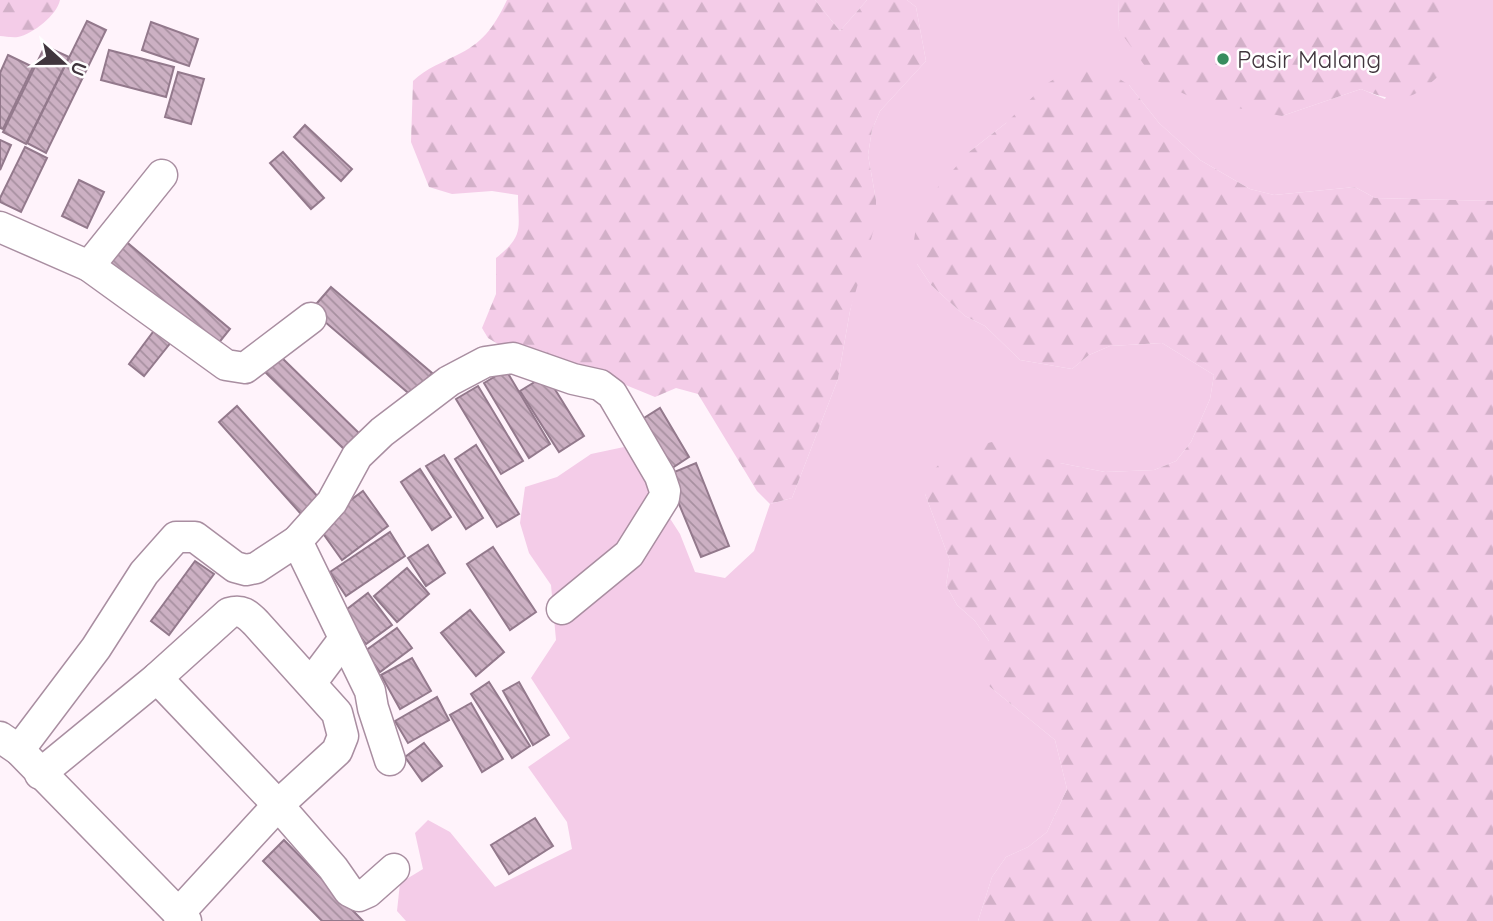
<svg xmlns="http://www.w3.org/2000/svg" width="1493" height="921" font-family="Quicksand,sans-serif">
	<style>
		.grass { fill: #f4cce8 }
		.forest { fill: url(#forest-firs) }
		.building { fill: url(#building-back-hatch); stroke: #93798c; stroke-width: 2 }
		.lines { fill: none; stroke-linecap: round; stroke-linejoin: round }
		.street-casing { stroke: #a98ea1; stroke-width: 33 }
		.street { stroke: #fff; stroke-width: 30 }
		.poi-dot { fill: #388d5f; stroke: #fff; stroke-width: 2.5 }
		.labels { text-anchor: middle; dominant-baseline: central; stroke-width: 5; stroke-linejoin: round; paint-order: stroke }
		.poi-label { font-size: 24px; fill: #40353d; stroke: #fff; text-anchor: start }
	</style>
	<defs>
		<pattern id="forest-firs" width="22" height="20" patternUnits="userSpaceOnUse" patternTransform="scale(1.75)"><rect width="22" height="20" fill="#f4cce8"/><path d="M5 1l3.5 6h-7zM16 11l3.5 6h-7z" fill="#d2b0c8"/></pattern>
		<pattern id="building-back-hatch" width="6" height="6" patternUnits="userSpaceOnUse" patternTransform="scale(1.75)"><rect width="6" height="6" fill="#ccb0c3"/><path d="M-1 5l2 2M0 0l6 6M5-1l2 2" fill="none" stroke="#a790a0"/></pattern>
	</defs>
	<rect width="100%" height="100%" fill="#fff3fb"/>
	<g class="grass">
		<polygon points="815,0 867,0 840,31"/>
		<polygon points="907,0 1118,0 1119,30 1282,116 1361,89 1385,99 1435,0 1493,0 1493,201 1375,198 1355,187 1274,195 1250,189 1200,160 1159,123 1129,85 1006,123 969,152 917,264 931,285 965,316 985,326 1020,360 1072,369 1089,355 1110,346 1162,343 1214,375 1210,399 1191,442 1176,461 1154,470 1105,472 1060,463 925,494 950,561 946,585 957,605 975,621 989,641 990,687 1055,740 1067,789 1047,832 1028,847 1006,857 992,877 978,921 406,921 397,911 400,883 423,869 415,833 428,820 450,832 495,887 572,849 567,822 528,767 570,738 531,678 556,640 551,585 529,553 520,523 525,487 557,477 591,454 624,447 680,534 695,572 725,578 754,551 770,504 792,498 838,379 850,311 876,200 868,155 872,130 880,111 926,61 916,7"/>
	</g>
	<g class="forest">
		<path d="M0,0H60C57,15 33,34 18,37C12,38 5,36 0,36Z"/>
		<path d="M507,0H815L840,31L867,0H907L916,7L926,61L880,111L872,130L868,155L876,200V222L850,311L838,379L792,498L770,504L757,491L698,394L676,388L655,397L572,363L498,344L488,338L482,328L496,294V258C525,235 518,229 518,195L492,191L452,194L429,187L411,142L413,81C426,68 444,62 461,53C485,41 496,23 507,0Z"/>
		<path d="M1118,0H1435L1443,23L1445,70C1413,100 1402,106 1361,89L1282,116L1199,101L1155,80L1119,30Z"/>
		<polygon points="1088,59 1129,85 1159,123 1200,160 1250,189 1274,195 1355,187 1375,198 1493,201 1493,921 978,921 992,877 1006,857 1028,847 1047,832 1067,789 1055,740 990,687 979,665 989,641 975,621 957,605 946,585 950,561 925,494 932,472 950,452 992,442 1060,463 1105,472 1154,470 1176,461 1191,442 1210,399 1214,375 1162,343 1110,346 1089,355 1072,369 1020,360 985,326 965,316 931,285 917,264 914,240 918,215 931,195 969,152 1006,123 1046,84"/>
	</g>
	<g class="building">
		<polygon points="87,21 106,30 46,153 27,143"/>
		<polygon points="151,22 198,39 189,66 142,50"/>
		<polygon points="45,46 69,57 26,144 3,132"/>
		<polygon points="109,50 174,67 166,97 101,80"/>
		<polygon points="8,55 33,67 3,129 0,128 0,73"/>
		<polygon points="178,72 204,79 191,124 165,117"/>
		<polygon points="305,125 352,169 341,181 294,137"/>
		<polygon points="0,140 11,145 0,170"/>
		<polygon points="25,147 47,158 21,212 0,202 0,198"/>
		<polygon points="283,152 324,198 311,209 270,163"/>
		<polygon points="79,180 104,192 87,228 62,216"/>
		<polygon points="123,239 230,329 213,350 106,260"/>
		<polygon points="331,287 432,373 413,397 311,310"/>
		<polygon points="156,328 172,341 144,376 129,364"/>
		<polygon points="279,355 363,437 348,453 264,371"/>
		<polygon points="506,370 550,444 529,458 484,383"/>
		<polygon points="546,375 584,436 559,452 520,391"/>
		<polygon points="478,386 523,461 501,474 456,399"/>
		<polygon points="237,406 319,498 301,514 219,422"/>
		<polygon points="660,408 689,457 666,472 636,423"/>
		<polygon points="476,445 519,514 497,527 455,459"/>
		<polygon points="444,455 483,518 466,529 426,466"/>
		<polygon points="696,463 729,546 701,557 667,475"/>
		<polygon points="420,469 451,517 432,530 401,482"/>
		<polygon points="363,491 388,526 342,560 317,525"/>
		<polygon points="390,532 405,556 346,596 330,572"/>
		<polygon points="428,545 445,573 426,586 408,558"/>
		<polygon points="493,547 536,612 510,630 467,564"/>
		<polygon points="195,561 214,574 169,635 151,621"/>
		<polygon points="407,568 429,594 397,622 374,596"/>
		<polygon points="368,593 392,625 366,644 342,613"/>
		<polygon points="470,610 504,652 476,676 441,633"/>
		<polygon points="397,628 412,648 380,672 365,651"/>
		<polygon points="412,658 431,691 400,709 381,675"/>
		<polygon points="489,682 530,746 512,758 471,694"/>
		<polygon points="519,682 549,735 533,745 503,691"/>
		<polygon points="437,697 449,720 408,743 395,721"/>
		<polygon points="471,703 503,759 482,772 450,715"/>
		<polygon points="424,743 442,766 422,781 405,757"/>
		<polygon points="535,818 553,846 509,874 491,845"/>
		<polygon points="284,840 363,921 322,921 263,861"/>
	</g>
	<g class="lines">
		<defs>
			<g id="street">
				<polyline points="0,227 89,266 226,365 245,368 311,318"/>
				<polyline points="89,266 162,175"/>
				<polyline points="297,541 332,502 357,456 382,432 449,381 485,362 513,358 573,379 600,385 612,394 660,476 665,491 664,498 629,554 562,609"/>
				<polyline points="157,678 278,805 333,868 349,891 359,896 368,892 394,869"/>
				<polyline points="311,683 344,639"/>
				<polyline points="0,737 19,750 186,921"/>
				<polyline points="19,750 96,648 144,573 176,537 195,537 235,567 246,570 256,568 297,541 370,691 373,708 390,760"/>
				<path d="M40,774L157,678L229,613C242,609 247,614 256,623L337,713L343,736L337,751L278,805L178,914"/>
			</g>
		</defs>
		<use href="#street" class="street-casing"/>
		<use href="#street" class="street"/>
	</g>
	<circle class="poi-dot" cx="1223" cy="59" r="7"/>
	<g class="labels">
		<g class="poi-label">
			<text x="1237" y="59">Pasir Malang</text>
		</g>
	</g>
	<g transform="translate(63 63) rotate(111)" stroke="#ffffff" stroke-width="5" paint-order="stroke">
	<path d="M0-5L12 26L0 18L-12 26Z" fill="#40353d"/>
	<text y="-10" font-size="19" font-weight="bold" text-anchor="middle" fill="#40353d">U</text>
	</g>
</svg>
